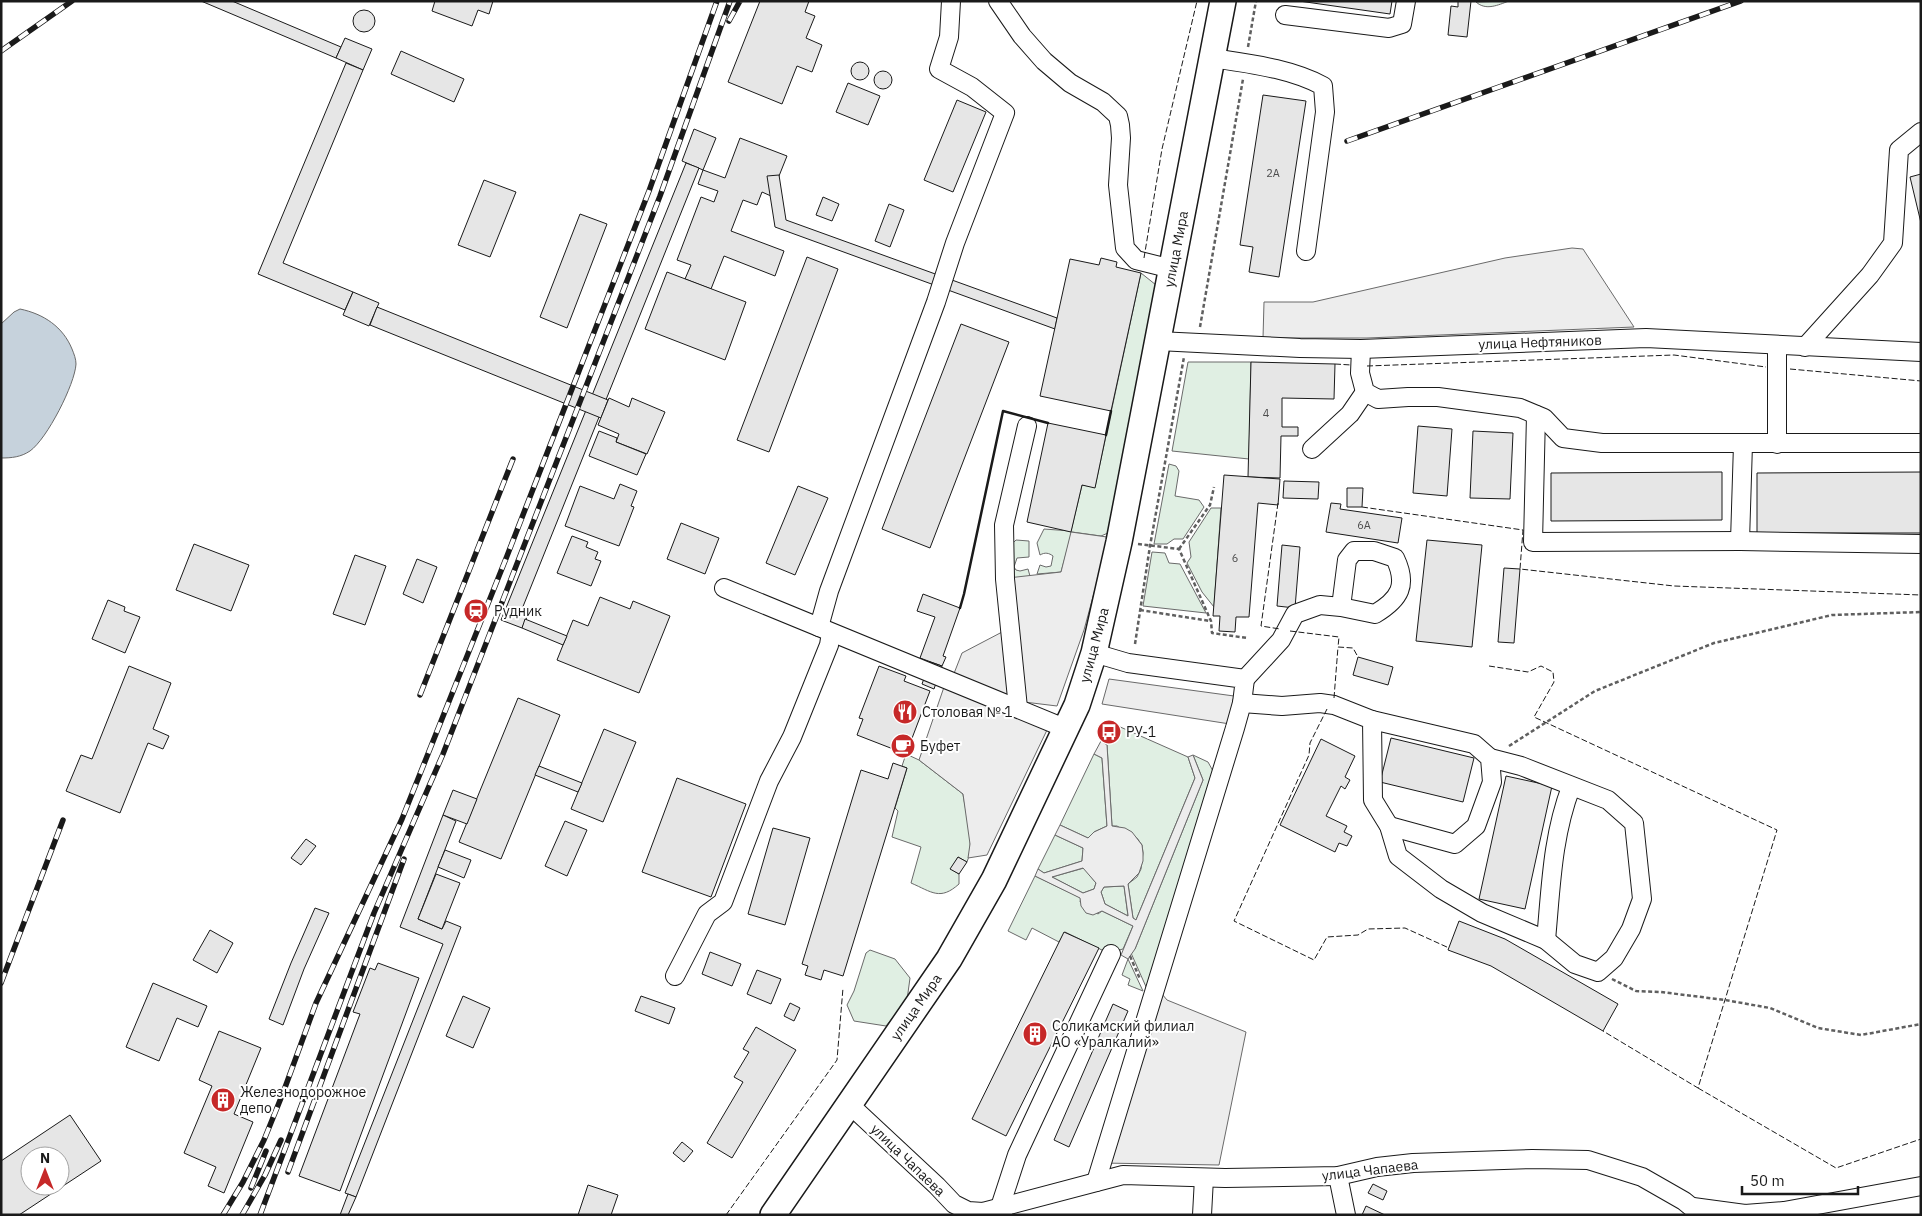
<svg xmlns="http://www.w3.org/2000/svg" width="1922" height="1216" font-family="'IBM Plex Sans',sans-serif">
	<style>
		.green { fill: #e0efe3; stroke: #6a6a6a }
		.parking { fill: #ededed; stroke: #6a6a6a; fill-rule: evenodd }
		.water { fill: #c6d2dc; stroke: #6a6a6a }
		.building { fill: #e6e6e6; stroke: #1a1a1a; fill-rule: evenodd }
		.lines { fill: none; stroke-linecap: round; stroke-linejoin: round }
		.minor-casing { stroke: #1a1a1a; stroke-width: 20 }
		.highway-casing { stroke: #1a1a1a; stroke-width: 28 }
		.path { stroke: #5f5f5f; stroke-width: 2.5; stroke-dasharray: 4 2.5; stroke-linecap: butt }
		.minor { stroke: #fff; stroke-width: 18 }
		.highway { stroke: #fff; stroke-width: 25 }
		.rail-casing { stroke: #1a1a1a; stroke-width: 5.5 }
		.rail { stroke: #fff; stroke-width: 4; stroke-dasharray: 11; stroke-linecap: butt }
		.fence { stroke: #1a1a1a; stroke-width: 1; stroke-dasharray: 6 2.5; stroke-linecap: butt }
		.wall { stroke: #1a1a1a; stroke-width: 2.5 }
		.labels { text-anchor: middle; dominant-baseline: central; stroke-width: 4; stroke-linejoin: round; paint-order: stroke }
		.number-label { font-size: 11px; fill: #4d4d4d }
		.street-label { font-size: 14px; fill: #1a1a1a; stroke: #fff }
		.poi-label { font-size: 14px; fill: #1a1a1a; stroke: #fff; text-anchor: start }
	</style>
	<rect width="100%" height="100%" fill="#fff"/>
	<g class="green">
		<path d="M1509,1C1498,5 1486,11 1476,2Z"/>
		<path d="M1141,273L1156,285L1108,533L1101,536L1072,532L1061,572L1037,574L1040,565L1046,567L1051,566L1053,556C1049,553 1045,552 1040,555L1037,543L1044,529L1071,531L1082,485L1095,487Z"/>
		<polygon points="1188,362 1251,362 1249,459 1172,451"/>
		<polygon points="1169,464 1176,466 1179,471 1175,496 1199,500 1204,507 1183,539 1174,539 1167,544 1154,544"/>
		<polygon points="1211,508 1221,508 1214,607 1202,592 1187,563 1191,557 1189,542"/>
		<polygon points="1016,540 1029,541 1029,557 1017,558 1014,567 1016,570 1020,571 1028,569 1030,576 1011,580 1010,546"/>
		<polygon points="1152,552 1165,553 1169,563 1180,564 1206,613 1143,606"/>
		<polygon points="1118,726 1188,757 1195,778 1136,920 1133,918 1128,884 1137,877 1141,869 1143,853 1142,845 1137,838 1117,826 1112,826 1107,745 1101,741 1103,737 1111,740"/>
		<path d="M906,754L919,760L963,794C966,815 975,842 967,862L958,857L951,869L959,874V884C940,901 932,892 911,883L921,847L892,837L898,811L895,808L907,768L902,766Z"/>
		<polygon points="1094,754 1102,758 1107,826 1094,832 1088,838 1060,825"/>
		<polygon points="1193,755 1208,762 1213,771 1147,989 1131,953 1135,949 1203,780"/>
		<polygon points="1055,835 1083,848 1082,861 1044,873 1038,869"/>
		<polygon points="1084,868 1096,883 1094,889 1083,893 1052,877"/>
		<polygon points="1035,876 1081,898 1080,902 1098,914 1102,911 1133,926 1123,949 1108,953 1065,932 1059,942 1032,928 1026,940 1008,931"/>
		<polygon points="1124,886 1128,916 1105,904 1101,892 1104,887"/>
		<polygon points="870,950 895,959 910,978 907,1000 886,1026 854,1021 847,1005 854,991 866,953"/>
		<polygon points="1128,959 1143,991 1128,985 1130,979 1122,975"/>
	</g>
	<g class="parking">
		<polygon points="1572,248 1583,249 1634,327 1367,338 1263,338 1264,302 1313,302 1505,258"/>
		<polygon points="1071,532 1107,537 1097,582 1084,630 1057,706 1016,701 953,676 962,653 1004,631 999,579 1061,572"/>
		<polygon points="1109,679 1234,696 1230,724 1102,704"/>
		<polygon points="944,687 1047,730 987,855 968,858 970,844 963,794 919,760"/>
		<path d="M1101,741L1107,745L1112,826L1125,828L1132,832L1142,845L1143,853V861L1139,873L1128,884L1133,918L1136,920L1195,778L1188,757L1193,755L1203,780L1135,949L1128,959L1121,955L1133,926L1102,911L1093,915L1086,913L1081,906L1080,898L1035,876L1038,869L1044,873L1082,861L1083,848L1055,835L1060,825L1088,838L1094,832L1107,826L1102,758L1094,754ZM1083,868L1096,883L1094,889L1083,893L1052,877ZM1124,886L1128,915V916L1105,904L1101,892L1104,887Z"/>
		<polygon points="1162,994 1167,1000 1246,1032 1219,1165 1102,1163"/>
	</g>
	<path class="water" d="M20,309C44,314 63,327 72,349C74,354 76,359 76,364C75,384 47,439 30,451C21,457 12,458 1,458V324L14,312Z"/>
	<g class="building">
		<polygon points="201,1 232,1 341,47 336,58"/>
		<polygon points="435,1 493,1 489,14 478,10 472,26 432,11"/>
		<polygon points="760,1 809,1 805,12 815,16 806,38 822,45 812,72 797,66 782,104 728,82"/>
		<polygon points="1299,1 1392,1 1390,14"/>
		<polygon points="1458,1 1471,1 1467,37 1448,35 1451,6 1458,7"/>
		<circle cx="364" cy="21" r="11"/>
		<polygon points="345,38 372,49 363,70 336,58"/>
		<polygon points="401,51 464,79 454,102 391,74"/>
		<circle cx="860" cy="71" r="9"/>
		<polygon points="346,63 363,70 283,263 353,292 345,310 258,274"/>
		<circle cx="883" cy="80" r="9"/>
		<polygon points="848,83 880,96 868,125 836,112"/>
		<polygon points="1263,95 1306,101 1279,277 1249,272 1253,247 1240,245"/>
		<polygon points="957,100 986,112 953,192 924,180"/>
		<polygon points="694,129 716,138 703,170 682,161"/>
		<polygon points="740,138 787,156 771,196 762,192 757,205 743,200 731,231 784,251 775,276 724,256 711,289 685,279 691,265 677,260 701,197 714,202 718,191 698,184 703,170 725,178"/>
		<polygon points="686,163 699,168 520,614 506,608"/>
		<polygon points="1921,174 1921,223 1910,177"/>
		<polygon points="779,175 786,220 1057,318 1055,329 775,227 767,176"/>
		<polygon points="484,180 516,192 490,257 458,245"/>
		<polygon points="823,197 839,204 832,221 816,215"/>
		<polygon points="889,204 904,210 890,247 875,241"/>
		<polygon points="580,214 607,224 567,328 540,317"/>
		<polygon points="807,257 838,269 769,452 737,440"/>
		<polygon points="1101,258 1117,262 1116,267 1141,273 1111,411 1040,396 1070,259 1099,265"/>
		<polygon points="667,272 746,302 725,360 645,329"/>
		<polygon points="353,292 379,303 369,326 343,315"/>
		<polygon points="377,307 608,400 601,418 370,325"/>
		<polygon points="961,324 1009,342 930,548 882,529"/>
		<polygon points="1251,362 1335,364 1334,399 1282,398 1282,427 1298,427 1298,436 1281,436 1280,478 1248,477"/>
		<polygon points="609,398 629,407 632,398 665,412 647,454 616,442 619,434 598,425"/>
		<polygon points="1048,423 1106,435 1095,488 1082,485 1071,532 1027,522"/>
		<polygon points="1418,426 1452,429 1447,496 1413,493"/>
		<polygon points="599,431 617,438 616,442 646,454 637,475 589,456"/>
		<polygon points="1473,431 1513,433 1510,499 1470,498"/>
		<polygon points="1722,472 1722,520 1551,521 1551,473"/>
		<polygon points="1921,472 1921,533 1757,533 1757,473"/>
		<polygon points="1224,475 1280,479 1278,505 1258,503 1249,617 1236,617 1235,632 1219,631 1220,616 1213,616"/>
		<polygon points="1284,481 1319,482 1318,499 1283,498"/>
		<polygon points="620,484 637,491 631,506 634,507 619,546 565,526 580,486 614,499"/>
		<polygon points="798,486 828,498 795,575 766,563"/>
		<polygon points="1347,488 1363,488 1362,507 1347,507"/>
		<polygon points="1331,503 1341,504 1340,509 1402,518 1398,543 1326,532"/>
		<polygon points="681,523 719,538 705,574 667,559"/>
		<polygon points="572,536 588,542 586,547 598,552 595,559 601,561 591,586 557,573"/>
		<polygon points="1427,540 1482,545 1472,647 1416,641"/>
		<polygon points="194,544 249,565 231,611 176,590"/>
		<polygon points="1282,545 1300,547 1295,608 1277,606"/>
		<polygon points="355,555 386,566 365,625 333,614"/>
		<polygon points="417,559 437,567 423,603 403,594"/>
		<polygon points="1504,568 1520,569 1514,643 1498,642"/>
		<polygon points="923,594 960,608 943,656 946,657 942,666 920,658 935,617 917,611"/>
		<polygon points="600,597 630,609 633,601 670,616 639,693 557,660 573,620 588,626"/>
		<polygon points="108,600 125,607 124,611 140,617 125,653 92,639"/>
		<polygon points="506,608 527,617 522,628 501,620"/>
		<polygon points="525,619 567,636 563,645 522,628"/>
		<polygon points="1358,657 1393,667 1388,685 1353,675"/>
		<polygon points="930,662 942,666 934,689 922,684"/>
		<polygon points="129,666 171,683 153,729 169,736 163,749 148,743 120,813 66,791 81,755 92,759"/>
		<polygon points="879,666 906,676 904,681 930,691 906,754 857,735 863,719 859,718"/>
		<polygon points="518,698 560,715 501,859 459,842"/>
		<polygon points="604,729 636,742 603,822 571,809"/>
		<polygon points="1391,738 1474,758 1463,802 1380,782"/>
		<polygon points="1321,739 1355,756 1345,777 1350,780 1345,789 1341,786 1326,816 1347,826 1344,832 1352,836 1347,846 1339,843 1335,852 1280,825"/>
		<polygon points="893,763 907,768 843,976 824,970 821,980 805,975 808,966 802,964 861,770 888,779"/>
		<polygon points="539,766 582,783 578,792 535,775"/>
		<polygon points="1506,776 1552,786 1525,909 1479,899"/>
		<polygon points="677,778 746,804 711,897 642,872"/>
		<polygon points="453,790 477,799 467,824 443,815"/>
		<polygon points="443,815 456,821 418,919 442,929 446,921 461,927 356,1197 345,1193 443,944 400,927"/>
		<polygon points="565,821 587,830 567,876 545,866"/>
		<polygon points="773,828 810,838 785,925 748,914"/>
		<polygon points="306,839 316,846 301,865 291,858"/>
		<polygon points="445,850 471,860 464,878 438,867"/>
		<polygon points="958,857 967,862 959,874 950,869"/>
		<polygon points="436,874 460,883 442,929 418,919"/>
		<polygon points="315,908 329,913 304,969 283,1025 269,1019 291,963"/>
		<polygon points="1459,921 1505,939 1618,1004 1603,1031 1491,966 1448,950"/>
		<polygon points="210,930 233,943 217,973 193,960"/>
		<polygon points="1064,932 1099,948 1006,1136 972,1119"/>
		<polygon points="710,952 741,964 732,986 702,974"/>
		<polygon points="378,963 419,978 340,1191 299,1176 360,1014 353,1012 370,968 375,970"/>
		<polygon points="757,970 781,979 771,1004 747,994"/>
		<polygon points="153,983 207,1006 198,1027 177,1018 159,1061 126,1047"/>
		<polygon points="463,996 490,1008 473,1048 446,1036"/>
		<polygon points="641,996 675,1008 669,1024 635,1011"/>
		<polygon points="790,1003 800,1008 794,1021 784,1016"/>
		<polygon points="1113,1004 1128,1011 1069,1147 1054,1140"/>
		<polygon points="756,1027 796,1050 732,1158 707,1143 743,1082 734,1077 749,1052 743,1049"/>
		<polygon points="219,1031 261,1048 234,1114 253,1122 224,1193 208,1186 216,1167 184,1153 212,1086 199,1080"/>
		<path d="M70,1115L101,1161L19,1215H1V1161ZM30,1156H60V1186H30Z"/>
		<polygon points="682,1142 693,1151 684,1162 673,1153"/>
		<polygon points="1373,1184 1387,1191 1383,1200 1368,1193"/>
		<polygon points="588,1185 618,1195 611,1215 578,1215"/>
		<polygon points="348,1194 356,1197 348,1215 340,1215"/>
		<polygon points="1366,1206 1385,1215 1362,1215"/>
	</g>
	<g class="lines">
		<defs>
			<g id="minor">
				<polyline points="998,1 1022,36 1044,61 1070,83 1103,102 1118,116 1120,125 1121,138 1118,185 1125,248 1136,260 1172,269"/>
				<polyline points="1285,15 1389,28 1402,24 1406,1"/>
				<path d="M1212,58C1250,64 1289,68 1323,86L1325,112L1306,251"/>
				<polyline points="1158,341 1300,348 1361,349 1646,338 1921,352"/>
				<polyline points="1805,347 1870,275 1893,243 1899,150 1921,132"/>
				<polyline points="1361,349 1360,373 1365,392 1378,399 1408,397 1438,397 1520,408 1544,418 1563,438 1602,443 1921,443"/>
				<polyline points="1536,415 1533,542 1740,541 1921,544"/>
				<polyline points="1777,444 1777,345"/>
				<polyline points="1312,449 1350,414 1365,392"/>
				<polyline points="1740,541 1743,444"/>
				<polyline points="724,588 1067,729"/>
				<polyline points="819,627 829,591 936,302 955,243 1005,113 972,87 939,69 949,37 951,1"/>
				<polyline points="1094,653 1128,663 1245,679 1242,703 1235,728 1096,1182"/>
				<path d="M1245,679L1281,640L1295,614L1320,605L1341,607L1375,614C1400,599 1408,585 1395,558L1374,551H1354L1347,560L1341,607"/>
				<polyline points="1242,703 1282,706 1320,703 1334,705 1372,720 1373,800 1389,826 1398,856 1441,889 1482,913 1546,940 1575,964 1598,972 1614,958 1631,929 1642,899 1634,823 1608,800 1521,766 1490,758"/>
				<polyline points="1018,708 1005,579 1004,525 1027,426"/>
				<polyline points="1372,720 1474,744 1490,758 1492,782 1476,826 1455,844 1389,826"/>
				<path d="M1546,940C1551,887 1552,837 1571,787"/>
				<polyline points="675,976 707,914 723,902 769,781 792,737 829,645 831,633"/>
				<polyline points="849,1104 937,1186 954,1204 968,1211 983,1212 1123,1175 1225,1178 1338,1176 1377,1167 1413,1163 1532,1159 1588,1160 1642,1177 1684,1201 1701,1215"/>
				<polyline points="1338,1176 1346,1215"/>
				<polyline points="1693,1207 1745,1214 1784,1211 1921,1186"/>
				<polyline points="1003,1214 1000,1207 1017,1155 1111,954"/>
				<polyline points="1202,1215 1204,1178"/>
			</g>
			<polyline id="highway" points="773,1215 949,959 994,880 1077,705 1094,653 1119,542 1223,1"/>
		</defs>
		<use href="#minor" class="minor-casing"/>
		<use href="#highway" class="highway-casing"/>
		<g class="path">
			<polyline points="1248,47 1256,1"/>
			<polyline points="1200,327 1243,79"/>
			<polyline points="1138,544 1179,549 1211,621 1212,633 1247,638"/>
			<polyline points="1179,549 1210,505 1214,487"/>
			<polyline points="1140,610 1210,621"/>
			<polyline points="1135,644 1150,546 1184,357"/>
			<polyline points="1509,746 1595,691 1714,643 1832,615 1921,612"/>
			<polyline points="1130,956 1140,979"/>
			<polyline points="1612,979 1636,991 1661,992 1725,1000 1770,1008 1818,1028 1861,1035 1921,1024"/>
		</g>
		<use href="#minor" class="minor"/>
		<use href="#highway" class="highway"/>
		<defs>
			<g id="rail">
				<polyline points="729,21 740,1"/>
				<polyline points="1,51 72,1"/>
				<polyline points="1347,141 1741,1"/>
				<polyline points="420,695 513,459"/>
				<polyline points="1,983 63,820"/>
				<polyline points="288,1172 404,859"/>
				<polyline points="251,1188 266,1151"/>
				<polyline points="223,1215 243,1182 264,1140 283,1093 316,1003 402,819 507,556 649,191 717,1"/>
				<polyline points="242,1215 265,1175 281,1140"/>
				<polyline points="260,1215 374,913 443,754 660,196 730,1"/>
			</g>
		</defs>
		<use href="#rail" class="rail-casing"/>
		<use href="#rail" class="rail"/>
		<g class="fence">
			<polyline points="1144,258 1162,149 1197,1"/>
			<polyline points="1335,364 1351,365"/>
			<polyline points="1367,366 1674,355 1766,367"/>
			<polyline points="1790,369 1921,381"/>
			<polyline points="1278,503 1261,626 1280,629"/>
			<polyline points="1362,507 1523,530 1520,569 1674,586 1921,595"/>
			<polyline points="1290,631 1339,637 1338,647 1353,648 1358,657"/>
			<polyline points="1489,666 1528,672 1541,666 1553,672 1554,682 1534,717 1777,830 1698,1088 1603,1031"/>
			<polyline points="1334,698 1338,647"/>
			<polyline points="1327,709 1310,743 1309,755 1234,921 1314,960 1327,937 1358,935 1368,929 1405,928 1449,948"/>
			<polyline points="1698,1088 1836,1168 1921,1139"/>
			<polyline points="726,1215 837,1060 843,988"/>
		</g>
		<g class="wall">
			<polyline points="1106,435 1111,411"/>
			<polyline points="960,608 964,594 1003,411 1048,423"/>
		</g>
	</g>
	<defs>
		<symbol id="station-disc" viewBox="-11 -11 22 22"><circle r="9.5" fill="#c62828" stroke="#fff"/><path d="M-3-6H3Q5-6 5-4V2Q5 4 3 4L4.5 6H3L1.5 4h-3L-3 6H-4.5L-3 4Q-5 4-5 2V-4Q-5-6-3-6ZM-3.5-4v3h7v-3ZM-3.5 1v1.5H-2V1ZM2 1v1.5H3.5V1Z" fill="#fff"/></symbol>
		<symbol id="restaurant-disc" viewBox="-11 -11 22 22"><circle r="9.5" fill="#c62828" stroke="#fff"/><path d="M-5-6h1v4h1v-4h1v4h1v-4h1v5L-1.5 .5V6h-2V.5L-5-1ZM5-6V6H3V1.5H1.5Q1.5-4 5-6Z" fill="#fff"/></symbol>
		<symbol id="bus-disc" viewBox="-11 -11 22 22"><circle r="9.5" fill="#c62828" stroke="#fff"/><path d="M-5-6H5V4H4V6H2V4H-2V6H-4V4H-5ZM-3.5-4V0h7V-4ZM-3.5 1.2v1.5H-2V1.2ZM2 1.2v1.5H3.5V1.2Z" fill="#fff"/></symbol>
		<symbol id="cafe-disc" viewBox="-11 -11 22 22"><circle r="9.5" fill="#c62828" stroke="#fff"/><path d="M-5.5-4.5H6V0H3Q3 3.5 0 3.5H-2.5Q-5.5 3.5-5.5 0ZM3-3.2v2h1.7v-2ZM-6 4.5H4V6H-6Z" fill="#fff"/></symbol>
		<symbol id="building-disc" viewBox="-11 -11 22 22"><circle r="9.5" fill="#c62828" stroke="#fff"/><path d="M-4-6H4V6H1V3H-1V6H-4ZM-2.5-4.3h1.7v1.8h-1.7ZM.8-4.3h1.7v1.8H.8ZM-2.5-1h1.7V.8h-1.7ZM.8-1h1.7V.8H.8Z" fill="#fff"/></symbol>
	</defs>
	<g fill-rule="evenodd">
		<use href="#station-disc" x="462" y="597" width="28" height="28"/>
		<use href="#restaurant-disc" x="891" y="698" width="28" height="28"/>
		<use href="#bus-disc" x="1095" y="718" width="28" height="28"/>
		<use href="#cafe-disc" x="889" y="732" width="28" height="28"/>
		<use href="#building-disc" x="1021" y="1020" width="28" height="28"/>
		<use href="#building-disc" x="209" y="1086" width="28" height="28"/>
	</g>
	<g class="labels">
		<g class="number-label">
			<text x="1273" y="173">2А</text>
			<text x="1266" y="413">4</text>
			<text x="1364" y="525">6А</text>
			<text x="1235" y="558">6</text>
		</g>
		<g class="street-label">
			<text transform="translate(1176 249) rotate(-79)">улица Мира</text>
			<text transform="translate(1540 342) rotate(-2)">улица Нефтяников</text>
			<text transform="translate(1094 645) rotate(-75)">улица Мира</text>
			<text transform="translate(916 1007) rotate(-55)">улица Мира</text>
			<text transform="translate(908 1160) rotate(44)">улица Чапаева</text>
			<text transform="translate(1370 1170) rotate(-7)">улица Чапаева</text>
		</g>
		<g class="poi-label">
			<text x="494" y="611">Рудник</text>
			<text x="922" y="712">Столовая № 1</text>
			<text x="1126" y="732">РУ-1</text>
			<text x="920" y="746">Буфет</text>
			<text x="1052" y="1026">Соликамский филиал<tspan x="1052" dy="16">АО «Уралкалий»</tspan></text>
			<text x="240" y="1092">Железнодорожное<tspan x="240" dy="16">депо</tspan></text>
		</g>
	</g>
	<rect width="1922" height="1216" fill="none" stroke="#1a1a1a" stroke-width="5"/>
	<g transform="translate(45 1171)"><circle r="24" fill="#ffffff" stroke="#a3a3a3"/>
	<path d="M0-4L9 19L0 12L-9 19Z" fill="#c62828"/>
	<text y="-8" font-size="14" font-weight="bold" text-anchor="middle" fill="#1a1a1a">N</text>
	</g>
	<path d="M1742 1186v8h116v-8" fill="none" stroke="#1a1a1a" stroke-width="2.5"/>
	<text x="1750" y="1186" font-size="15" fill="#1a1a1a" stroke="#ffffff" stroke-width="4" paint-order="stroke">50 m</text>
</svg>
